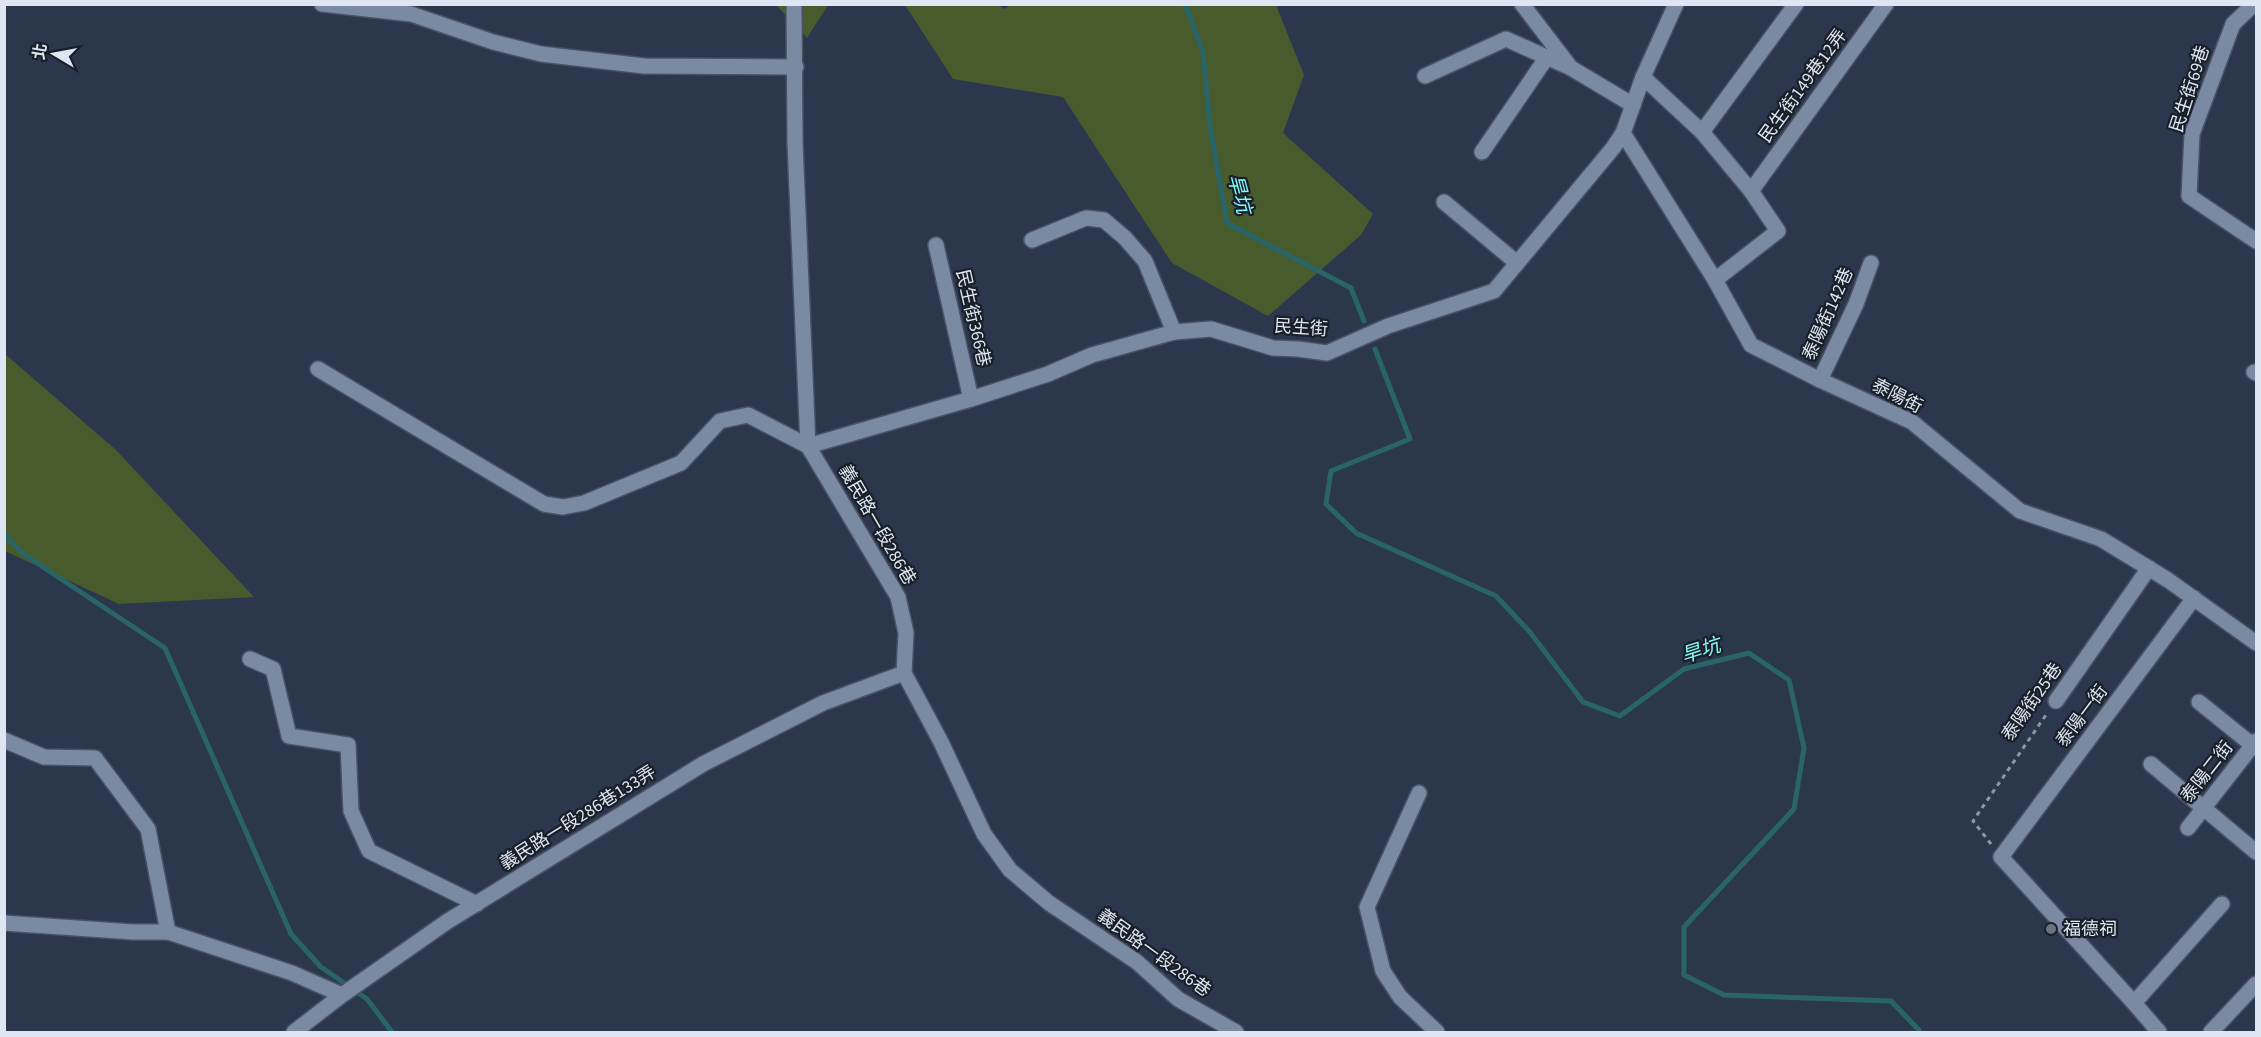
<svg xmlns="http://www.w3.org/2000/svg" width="2261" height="1037" font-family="'Source Sans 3','Noto Sans TC',sans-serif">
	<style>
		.green { fill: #485b2d }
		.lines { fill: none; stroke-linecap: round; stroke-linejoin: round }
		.stream { stroke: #296568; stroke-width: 5 }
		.minor-casing { stroke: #485264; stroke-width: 18 }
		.path { stroke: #8d97a8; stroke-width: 3; stroke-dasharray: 4.5 4.5; stroke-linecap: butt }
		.minor { stroke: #7b8aa3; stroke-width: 15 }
		.worship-dot { fill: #6b7280; stroke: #191f28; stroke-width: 2 }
		.labels { text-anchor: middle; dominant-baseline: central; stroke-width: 4.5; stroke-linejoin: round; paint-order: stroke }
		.street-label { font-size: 18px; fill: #dee6f3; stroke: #191f28 }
		.poi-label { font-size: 18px; fill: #dee6f3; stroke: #191f28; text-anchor: start }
		.water-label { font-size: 20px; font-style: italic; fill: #84f9fd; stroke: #191f28 }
	</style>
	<rect width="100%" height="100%" fill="#2b374d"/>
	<g class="green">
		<polygon points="776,5 828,5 807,38"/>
		<polygon points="997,5 1005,9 1011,4 1276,5 1304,75 1283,133 1373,214 1361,235 1268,316 1172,263 1063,97 953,79 905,5"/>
		<polygon points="5,354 116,450 254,597 119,604 5,551"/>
	</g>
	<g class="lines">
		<g class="stream">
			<polyline points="1185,4 1203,52 1210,126 1227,223 1351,288 1364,321"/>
			<polyline points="1375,349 1410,439 1331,471 1326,504 1356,533 1496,596 1529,631 1583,702 1620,716 1684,669 1749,653 1789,680 1804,748 1794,809 1684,927 1684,975 1724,995 1891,1001 1919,1030 1918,1032"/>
			<polyline points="4,535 25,555 165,648 291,934 321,967 367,999 392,1032"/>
		</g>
		<defs>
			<g id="minor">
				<polyline points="322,4 411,14 493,42 541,54 644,66 796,67"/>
				<polyline points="794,4 795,143 808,446 898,597 906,633 904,673 941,742 984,834 1010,870 1049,903 1137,962 1178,999 1236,1032"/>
				<polyline points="1522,4 1571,68 1633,105"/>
				<polyline points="2254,4 2233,24 2192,134 2189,196 2256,241"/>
				<polyline points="1425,76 1506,39 1571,68"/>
				<polyline points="1643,77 1702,132 1751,191 1778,231 1715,280"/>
				<polyline points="1702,132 1796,4"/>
				<polyline points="1623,133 1715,280 1751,345 1820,380 1912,422 2020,511 2101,539 2168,580 2256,643"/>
				<polyline points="1482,152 1547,57"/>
				<polyline points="1751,191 1886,4"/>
				<polyline points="1444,202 1517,263"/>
				<polyline points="1032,240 1086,218 1104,220 1125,238 1145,261 1174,332"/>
				<polyline points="936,245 971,399"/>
				<polyline points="318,369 544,504 563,507 584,503 681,463 720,421 748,415 808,446 971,399 1048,374 1092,355 1174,332 1211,329 1273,348 1298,349 1327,353 1388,326 1494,291 1613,148 1623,133 1643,77 1676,4"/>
				<polyline points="2254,372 2256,373"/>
				<polyline points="1820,380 1856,304 1871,263"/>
				<polyline points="2194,598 2001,857 2134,1003 2222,904"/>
				<polyline points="250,659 273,669 289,736 348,745 351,811 369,851 477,904"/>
				<polyline points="2056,701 2149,568"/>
				<polyline points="2199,702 2256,748"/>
				<polyline points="4,740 44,757 95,758 148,829 168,932"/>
				<polyline points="2151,764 2256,852"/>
				<polyline points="1419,793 1367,907 1383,971 1400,997 1437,1032"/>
				<polyline points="2188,828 2256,741"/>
				<polyline points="4,923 133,932 168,932 292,973 342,995"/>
				<polyline points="2134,1003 2159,1032"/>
				<polyline points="294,1032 342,995 448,921 703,764 823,703 904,673"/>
				<polyline points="2211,1032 2256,984"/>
			</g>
		</defs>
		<use href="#minor" class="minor-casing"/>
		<polyline class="path" points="1991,844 1973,821 2048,712"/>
		<use href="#minor" class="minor"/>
	</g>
	<circle class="worship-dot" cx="2051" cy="929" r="6"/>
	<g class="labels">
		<g class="street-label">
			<text transform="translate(1803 86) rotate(-54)">民生街149巷12弄</text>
			<text transform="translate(2190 89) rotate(-72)">民生街69巷</text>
			<text transform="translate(1828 314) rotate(-66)">泰陽街142巷</text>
			<text transform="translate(973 318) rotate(77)">民生街366巷</text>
			<text transform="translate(1301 328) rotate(4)">民生街</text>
			<text transform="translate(1897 396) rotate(27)">泰陽街</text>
			<text transform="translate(877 525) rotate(60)">義民路一段286巷</text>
			<text transform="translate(2032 702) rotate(-55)">泰陽街25巷</text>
			<text transform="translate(2082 716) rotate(-53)">泰陽一街</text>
			<text transform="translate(2207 772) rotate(-52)">泰陽二街</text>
			<text transform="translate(578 818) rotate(-32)">義民路一段286巷133弄</text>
			<text transform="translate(1154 953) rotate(36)">義民路一段286巷</text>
		</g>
		<g class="poi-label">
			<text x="2063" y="929">福德祠</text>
		</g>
		<g class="water-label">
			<text transform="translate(1239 194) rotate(75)">旱坑</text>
			<text transform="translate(1701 651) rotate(-18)">旱坑</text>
		</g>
	</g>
	<rect width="2261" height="1037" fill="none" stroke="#dee6f3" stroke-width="12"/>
	<g transform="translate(54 54) rotate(280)" stroke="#191f28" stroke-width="4.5" paint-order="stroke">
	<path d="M0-4.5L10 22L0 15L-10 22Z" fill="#dee6f3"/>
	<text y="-9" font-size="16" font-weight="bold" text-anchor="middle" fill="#dee6f3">北</text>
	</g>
</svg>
